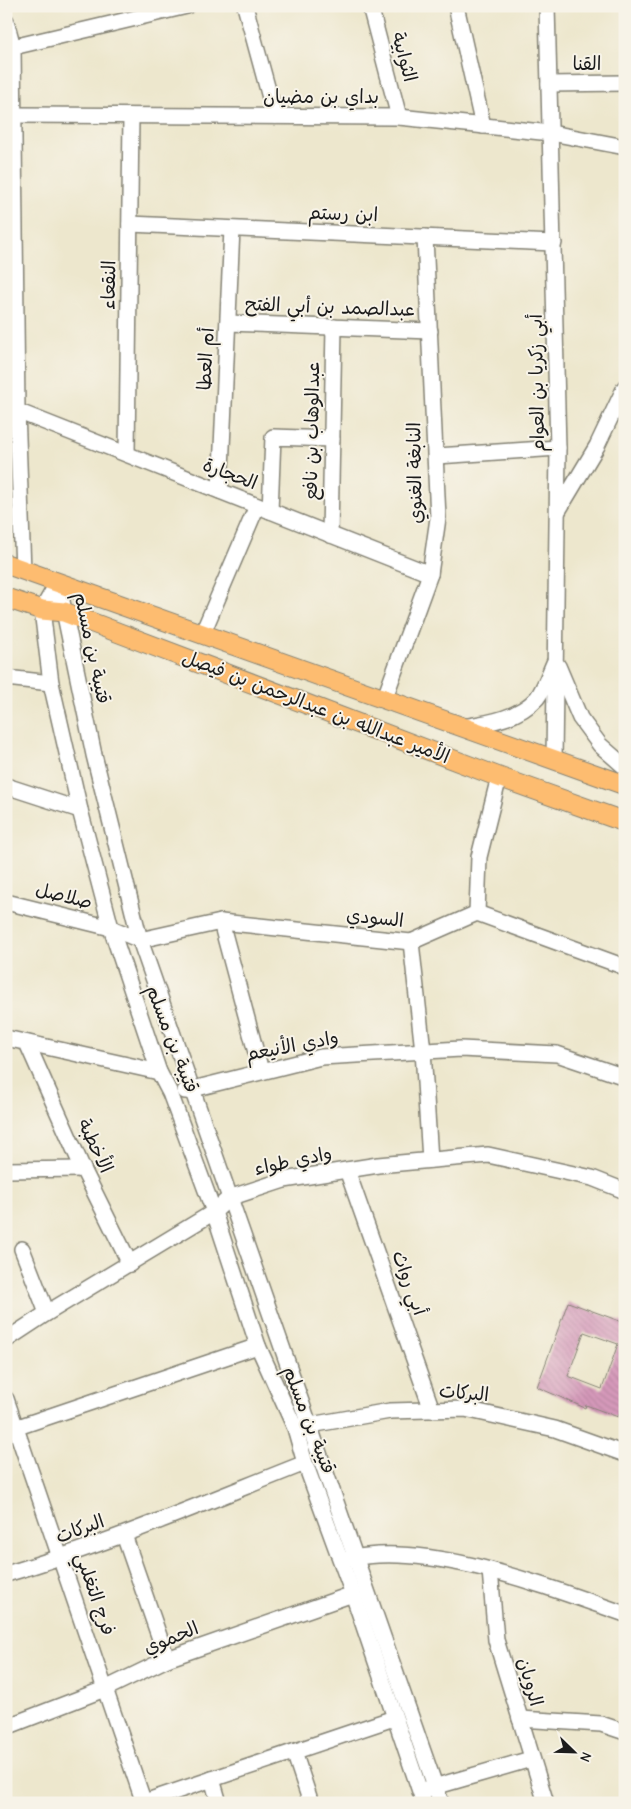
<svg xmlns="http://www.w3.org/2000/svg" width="631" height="1809" font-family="'Comic Neue','Playpen Sans Arabic',sans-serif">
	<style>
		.building { fill: url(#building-back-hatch); fill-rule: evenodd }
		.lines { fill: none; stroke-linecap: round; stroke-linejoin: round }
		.minor-casing { stroke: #848274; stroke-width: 18 }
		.major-casing { stroke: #848274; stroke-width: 21 }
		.minor { stroke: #fff; stroke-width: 15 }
		.major { stroke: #fdbc6f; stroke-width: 19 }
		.labels { text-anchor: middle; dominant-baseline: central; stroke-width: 4; stroke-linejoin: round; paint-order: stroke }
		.street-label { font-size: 19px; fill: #1c1c1c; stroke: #f7f3e8 }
	</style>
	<defs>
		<pattern id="building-back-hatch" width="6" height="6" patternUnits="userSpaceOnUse" patternTransform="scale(1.25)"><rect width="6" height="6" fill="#d599ba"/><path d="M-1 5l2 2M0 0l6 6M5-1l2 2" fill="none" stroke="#b6839f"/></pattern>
	</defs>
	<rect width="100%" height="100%" fill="#f7f3e8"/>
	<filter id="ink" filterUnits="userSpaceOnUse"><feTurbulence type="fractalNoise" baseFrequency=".02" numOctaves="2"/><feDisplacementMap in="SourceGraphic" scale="10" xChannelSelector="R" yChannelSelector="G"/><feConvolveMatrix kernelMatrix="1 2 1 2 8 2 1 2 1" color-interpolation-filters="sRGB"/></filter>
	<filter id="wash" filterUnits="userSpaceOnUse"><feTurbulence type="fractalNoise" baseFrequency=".0096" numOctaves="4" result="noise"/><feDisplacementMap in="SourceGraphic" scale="20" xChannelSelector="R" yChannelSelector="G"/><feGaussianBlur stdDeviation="1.12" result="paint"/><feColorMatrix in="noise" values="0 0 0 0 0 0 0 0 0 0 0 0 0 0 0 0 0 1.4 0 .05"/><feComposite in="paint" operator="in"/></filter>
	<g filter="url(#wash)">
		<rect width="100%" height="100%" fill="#ede7cd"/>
		<g id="blocks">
			<path class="building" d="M568,1302L625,1323V1400L618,1417L586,1405L585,1408L537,1387ZM584,1332L618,1344L602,1389L568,1376Z"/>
		</g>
	</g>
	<g filter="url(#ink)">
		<use href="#blocks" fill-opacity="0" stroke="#848274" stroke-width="1"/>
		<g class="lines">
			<defs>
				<g id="minor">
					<polyline points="245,6 275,116"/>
					<polyline points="370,6 399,117"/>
					<polyline points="456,6 483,126"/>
					<polyline points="547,6 558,448 554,760"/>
					<polyline points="6,21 13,47 17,411 23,570"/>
					<polyline points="13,47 187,6"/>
					<polyline points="549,84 625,83"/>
					<polyline points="14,115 399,117 551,133 625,147"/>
					<polyline points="130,224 554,243"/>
					<polyline points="228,323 430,331"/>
					<polyline points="17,411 430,574"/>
					<polyline points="127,454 131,116"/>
					<polyline points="437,456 558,448"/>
					<polyline points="220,491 232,229"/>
					<polyline points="270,511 273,437 332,439"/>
					<polyline points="558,511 597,446 625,387"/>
					<polyline points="330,535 334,327"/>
					<polyline points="58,582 42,610 51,683 80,810 111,928 159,1072 170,1093 214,1212 258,1346 295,1428 305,1463 353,1594 424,1803"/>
					<polyline points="58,582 94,755 140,940 441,1803"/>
					<polyline points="202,635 257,506"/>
					<polyline points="558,666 580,718 600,745 625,767"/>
					<polyline points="6,678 51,683"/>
					<polyline points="384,700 430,574 438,518 425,237"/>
					<path d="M462,727C488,723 518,719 537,698C544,689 549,674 554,663"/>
					<polyline points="6,786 80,810"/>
					<polyline points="6,902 111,928 140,940 221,922 411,942 477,913 625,967"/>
					<polyline points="477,913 479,857 499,777"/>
					<polyline points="221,922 261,1071"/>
					<polyline points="411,942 423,1051 430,1160"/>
					<polyline points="6,1038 159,1072"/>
					<polyline points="27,1043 83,1169 130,1264"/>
					<polyline points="185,1091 321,1057 461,1049 557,1054 625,1077"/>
					<polyline points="6,1170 83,1169"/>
					<polyline points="347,1170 432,1410"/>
					<polyline points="22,1249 47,1313"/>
					<polyline points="6,1340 47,1313 214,1212 229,1198 284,1180 378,1165 488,1155 592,1178 625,1191"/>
					<polyline points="6,1399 144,1803"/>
					<polyline points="299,1427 390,1411 465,1409 555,1429 625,1454"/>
					<polyline points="6,1431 258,1346"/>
					<polyline points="124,1535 167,1659"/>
					<path d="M348,1559C428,1540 547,1587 625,1614"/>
					<polyline points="490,1570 496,1640 546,1803"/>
					<path d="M6,1574C108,1544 206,1502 305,1463"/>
					<polyline points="520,1719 601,1724 625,1732"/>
					<polyline points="6,1727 107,1688 167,1659 353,1594"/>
					<polyline points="294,1752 311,1803"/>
					<polyline points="212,1779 219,1803"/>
					<polyline points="427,1789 531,1759"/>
					<polyline points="141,1803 394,1718"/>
				</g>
				<g id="major">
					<polyline points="6,564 625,785"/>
					<polyline points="6,598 42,610 64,612 499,777 625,822"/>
				</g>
			</defs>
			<use href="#minor" class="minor-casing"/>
			<use href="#major" class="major-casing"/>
			<use href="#minor" class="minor"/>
			<use href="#major" class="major"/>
		</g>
	</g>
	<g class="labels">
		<g class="street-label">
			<text transform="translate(404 57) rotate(75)">الثوابية</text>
			<text x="587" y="64">القنا</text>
			<text x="321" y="97">بداي بن مضيان</text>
			<text transform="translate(343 214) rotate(2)">ابن رستم</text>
			<text transform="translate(109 285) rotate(-89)">النقعاء</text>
			<text transform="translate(330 307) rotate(2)">عبدالصمد بن أبي الفتح</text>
			<text transform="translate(206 359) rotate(-87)">أم العطا</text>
			<text transform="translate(537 383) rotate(-91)">أبي زكريا بن العوام</text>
			<text transform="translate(312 431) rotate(-89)">عبدالوهاب بن نافع</text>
			<text transform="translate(415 473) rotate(-91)">النابغة الغنوي</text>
			<text transform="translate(230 474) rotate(21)">الحجارة</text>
			<text transform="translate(92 648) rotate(78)">قتيبة بن مسلم</text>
			<text transform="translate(316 707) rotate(21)">الأمير عبدالله بن عبدالرحمن بن فيصل</text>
			<text transform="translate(64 896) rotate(14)">صلاصل</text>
			<text transform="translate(375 918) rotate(6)">السودي</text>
			<text transform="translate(172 1039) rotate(69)">قتيبة بن مسلم</text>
			<text transform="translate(292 1046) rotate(-11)">وادي الأنيعم</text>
			<text transform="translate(95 1146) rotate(65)">الأخطبة</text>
			<text transform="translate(293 1161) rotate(-12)">وادي طواء</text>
			<text transform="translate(409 1283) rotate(70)">أبي رواث</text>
			<text transform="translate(464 1393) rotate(5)">البركات</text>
			<text transform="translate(309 1420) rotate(69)">قتيبة بن مسلم</text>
			<text transform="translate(80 1529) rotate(-20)">البركات</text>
			<text transform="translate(95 1594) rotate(71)">فرج التغلبي</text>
			<text transform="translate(171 1638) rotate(-22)">الحموي</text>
			<text transform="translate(530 1682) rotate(74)">الرويان</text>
		</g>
	</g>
	<rect width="631" height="1809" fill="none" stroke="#f7f3e8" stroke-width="25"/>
	<g transform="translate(574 1752) rotate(113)" stroke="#f7f3e8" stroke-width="4" paint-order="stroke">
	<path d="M0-4L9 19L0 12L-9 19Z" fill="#1c1c1c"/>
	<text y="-8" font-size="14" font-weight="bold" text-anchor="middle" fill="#1c1c1c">N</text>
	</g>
</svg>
